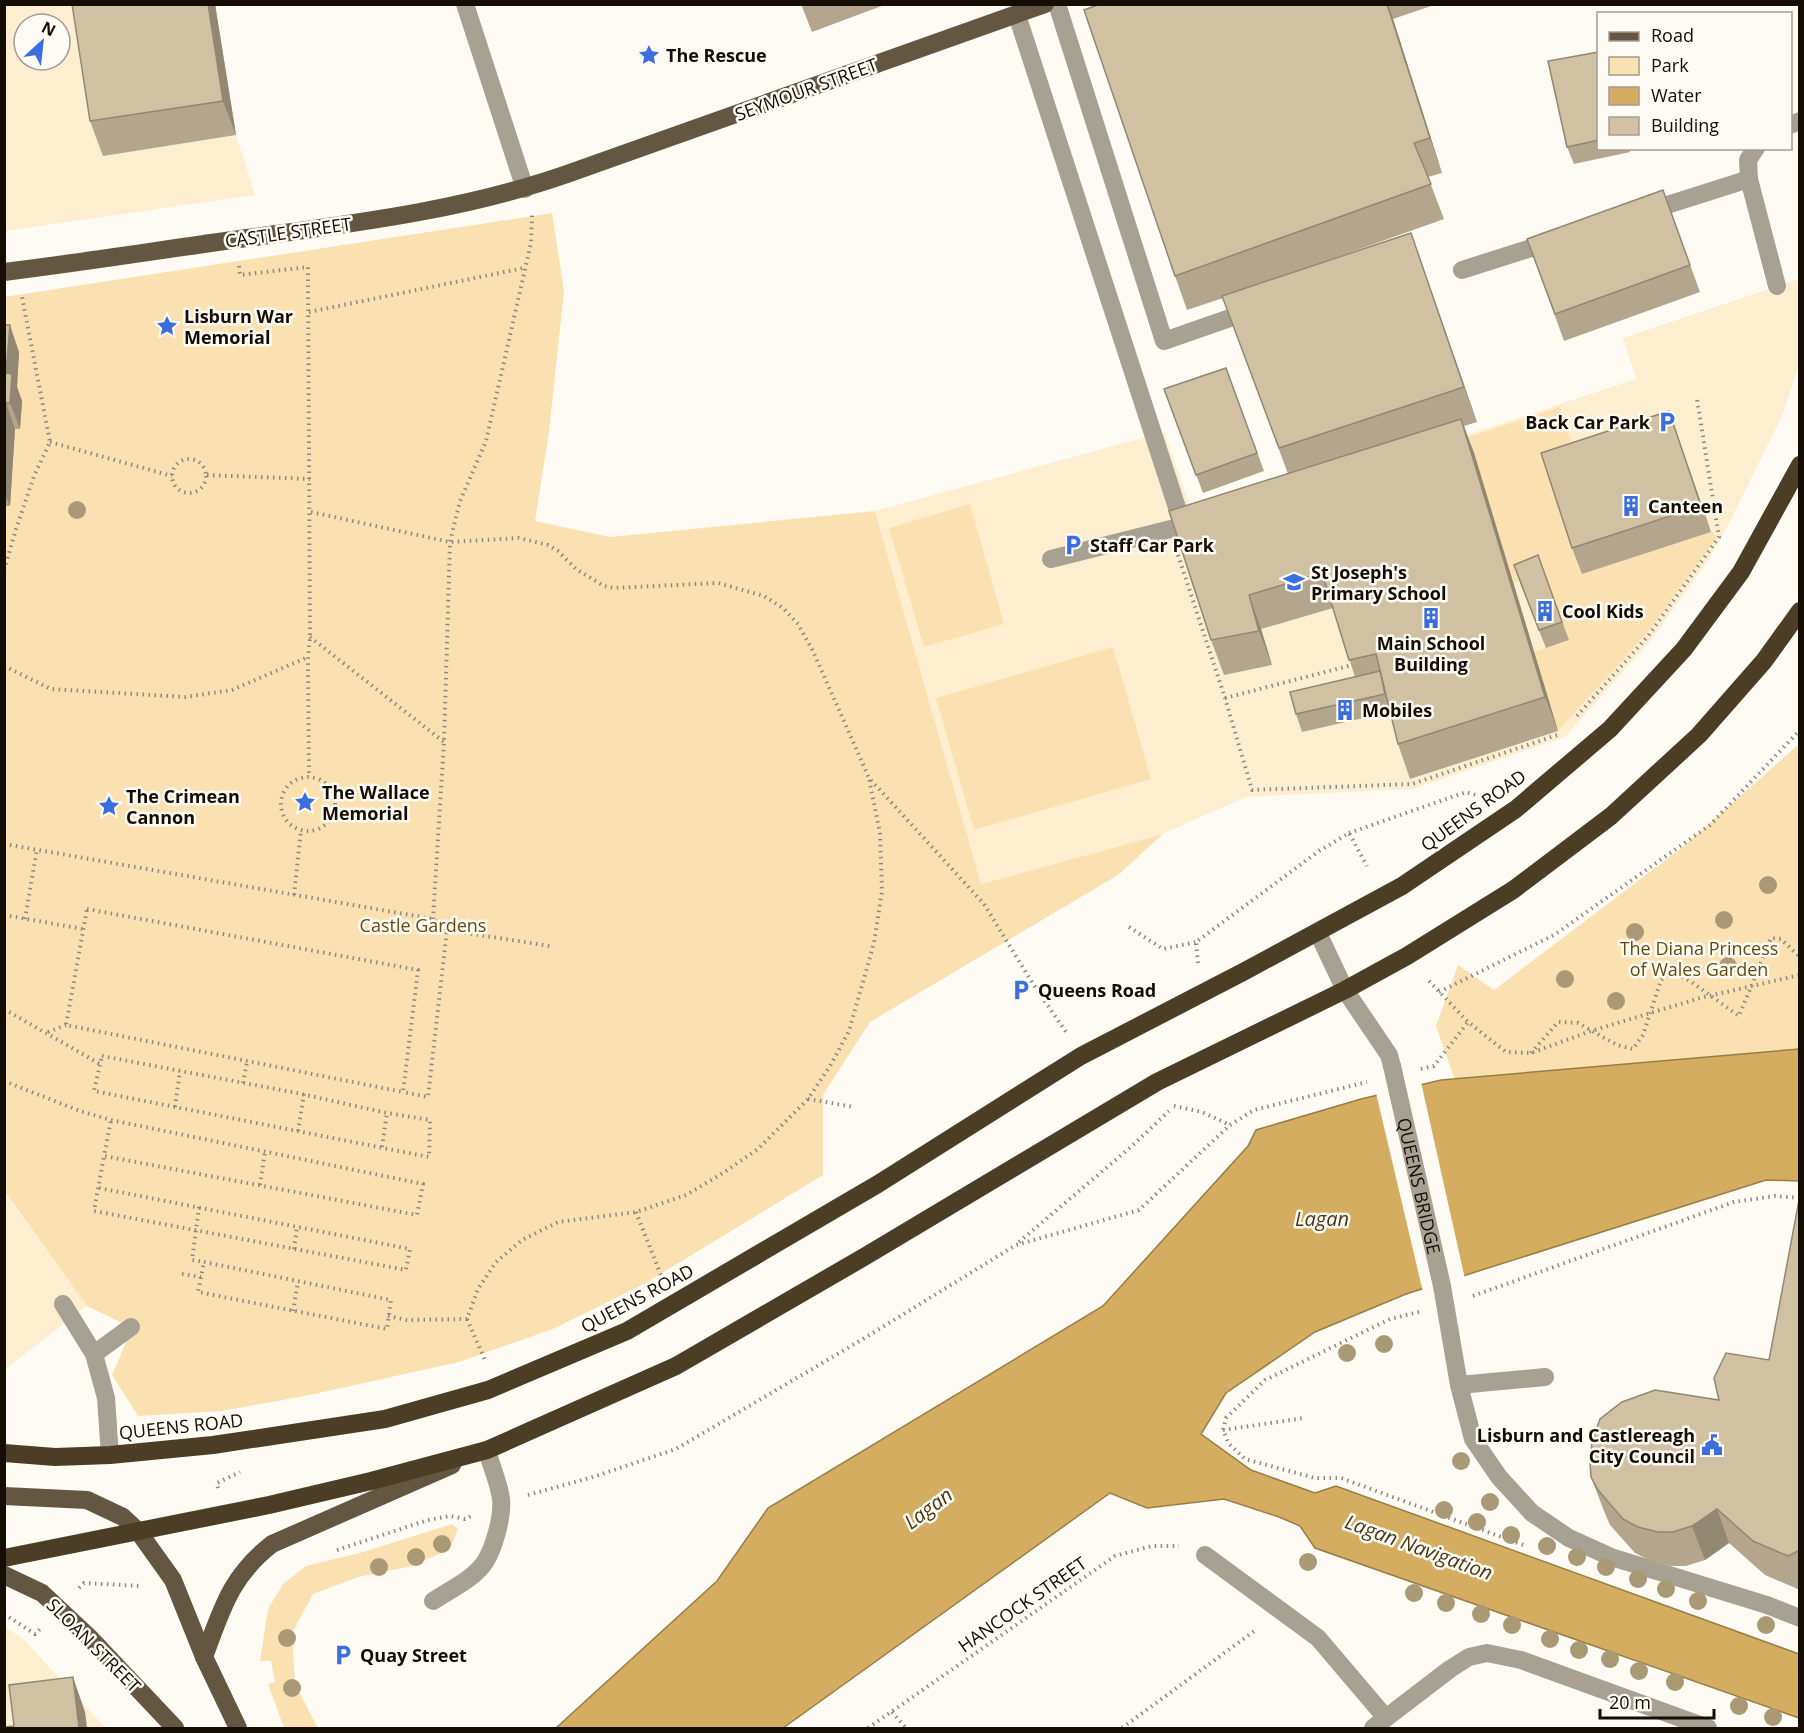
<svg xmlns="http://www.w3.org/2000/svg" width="1804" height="1733" font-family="'Open Sans',sans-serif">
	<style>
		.built { fill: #feeed0; fill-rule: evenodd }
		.green { fill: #fbe1b1 }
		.water { fill: #d4ad61; stroke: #9a7d45; stroke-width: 1.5 }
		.pier { fill: #fefbf5 }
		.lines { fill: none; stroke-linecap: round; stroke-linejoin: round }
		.path { stroke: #8d8881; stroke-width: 4; stroke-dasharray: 1.5 4.5; stroke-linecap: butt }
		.minor { stroke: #a7a194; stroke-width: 18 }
		.major { stroke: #635741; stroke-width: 18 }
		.highway { stroke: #4b3e24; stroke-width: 18 }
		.minor-bridge { stroke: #a7a194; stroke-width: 18 }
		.tree { fill: #a99a75 }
		.wall { fill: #b4a68c }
		.shaded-wall { fill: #928772 }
		.building { fill: #d1c1a3; stroke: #928772; stroke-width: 1.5 }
		.labels { text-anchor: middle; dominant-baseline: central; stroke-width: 5; stroke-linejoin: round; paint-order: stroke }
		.poi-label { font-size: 18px; font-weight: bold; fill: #130d04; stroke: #fefbf5; text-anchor: start }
		.street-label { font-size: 18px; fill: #130d04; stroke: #fefbf5 }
		.park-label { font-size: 18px; fill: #644a0d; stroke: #fefbf5 }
		.water-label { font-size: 20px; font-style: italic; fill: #463614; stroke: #fefbf5 }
	</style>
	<rect width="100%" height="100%" fill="#fefbf5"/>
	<g class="built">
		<path d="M4,5H215L236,135L255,195L5,231ZM24,24H60V60H24Z"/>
		<polygon points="1799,279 1799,365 1782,416 1727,527 1708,561 1651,640 1565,737 1413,789 1246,797 1163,834 981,884 875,511 1164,432 1191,509 1209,520 1636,379 1623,338"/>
		<polygon points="4,1192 87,1306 5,1369 4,1369"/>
		<polygon points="4,1626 23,1639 106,1728 5,1728"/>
	</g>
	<g class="green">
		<polygon points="552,213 564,291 549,432 535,521 610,537 875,511 981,884 1163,834 1118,875 870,1022 823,1095 823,1175 644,1284 553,1329 459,1362 310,1395 222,1411 138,1416 112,1375 132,1328 87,1306 5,1192 4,297"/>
		<polygon points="1560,407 1581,470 1582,574 1711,532 1718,536 1646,634 1558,731 1534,652 1566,642 1544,574 1513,583 1469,437"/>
		<polygon points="970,504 1004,624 924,647 889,528"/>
		<polygon points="1113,647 1151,779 974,830 936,698"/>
		<polygon points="1799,744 1799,1049 1455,1080 1436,1026 1458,965 1494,990 1684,846"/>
		<polygon points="452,1524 458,1529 450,1549 412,1566 358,1577 313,1594 292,1633 295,1684 318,1728 284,1728 268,1684 275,1682 271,1661 260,1661 268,1609 283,1584 306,1566 363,1552"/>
	</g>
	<polygon class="water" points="1799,1049 1799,1181 1766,1180 1406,1294 1315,1332 1226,1393 1201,1434 1251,1470 1315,1493 1336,1486 1799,1654 1799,1718 1315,1548 1300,1526 1279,1517 1224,1499 1147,1508 1110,1493 783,1728 556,1728 717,1581 768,1508 1103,1306 1248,1146 1256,1130 1361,1099 1441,1080"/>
	<polygon class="pier" points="1421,1082 1465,1279 1423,1292 1376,1093"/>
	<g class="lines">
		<g class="path">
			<polyline points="239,266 240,275 308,267 310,637 308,657 309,777"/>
			<polyline points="309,312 524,268"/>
			<polyline points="50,442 172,476"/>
			<circle cx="189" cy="476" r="17"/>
			<polyline points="207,475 310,479"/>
			<polyline points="311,512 450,542 519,538 548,545 558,551 576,569 604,586 614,588 718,583 764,596 783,608 798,624 813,651 869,778 984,904 1033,984 1066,1032"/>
			<polyline points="1178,555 1225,698 1252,790 1412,784 1557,735"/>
			<polyline points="4,570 16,529 34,476 50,442 22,297"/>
			<polyline points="310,637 444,742"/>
			<polyline points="4,666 51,689 185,697 232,690 308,657"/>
			<polyline points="1225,698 1352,665"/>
			<polyline points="1577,716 1648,636 1719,537 1697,399"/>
			<circle cx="308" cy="804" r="27"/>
			<polyline points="1349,833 1466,792 1482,797"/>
			<polyline points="4,844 433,919 447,930 428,1097 403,1092"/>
			<polyline points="294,895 301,830"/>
			<polygon points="87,909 418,970 403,1092 66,1025"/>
			<polyline points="4,915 83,929"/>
			<polyline points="25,919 37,849"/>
			<polyline points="433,919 444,742 450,542 460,501 486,441 531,243 532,215"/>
			<polyline points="1129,927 1163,949 1196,942"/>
			<polyline points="447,930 550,946"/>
			<polyline points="1198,963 1196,942 1319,851 1349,833 1367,866"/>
			<polyline points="1429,981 1468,1022 1506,1052 1531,1053 1591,1031 1700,998 1800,975"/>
			<polyline points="1439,992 1554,935 1710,825 1800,730"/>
			<polyline points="4,1009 100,1064"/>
			<polyline points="48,1032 66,1025"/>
			<polyline points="1531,1053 1558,1022 1578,1023 1617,1045 1633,1049 1643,1035 1661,980 1672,972 1690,981 1739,1016 1771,938 1781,939 1800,957"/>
			<polygon points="102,1056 297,1093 387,1113 430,1120 429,1157 94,1091"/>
			<polyline points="1421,1069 1434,1066 1468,1022"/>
			<polyline points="4,1081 80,1111 111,1120 423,1184 417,1215 104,1156 111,1120"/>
			<polyline points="243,1083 247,1062"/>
			<polyline points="808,1099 854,1107"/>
			<polyline points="1174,1106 1202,1112 1230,1125"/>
			<polyline points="175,1107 180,1071"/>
			<polyline points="298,1131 304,1094"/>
			<polyline points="382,1147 387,1113"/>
			<polyline points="260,1185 265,1152"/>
			<polyline points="99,1188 410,1249 406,1270 94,1211 104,1156"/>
			<polyline points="199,1207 192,1260 204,1262"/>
			<polyline points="636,1212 662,1278"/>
			<polyline points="1019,1242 1132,1146 1169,1111"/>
			<polyline points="294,1249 297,1227"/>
			<polygon points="204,1262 391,1300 387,1329 198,1292"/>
			<polyline points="182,1274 201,1277"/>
			<polyline points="1473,1296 1734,1202 1775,1196 1800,1198"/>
			<polyline points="293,1311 298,1282"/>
			<polyline points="1419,1312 1390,1319 1265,1380 1226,1418 1223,1430 1229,1444 1245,1459 1315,1478 1341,1478 1526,1546"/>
			<polyline points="388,1316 407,1320 467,1319 478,1289 496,1262 522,1240 558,1222 636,1212 686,1195 723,1173 758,1149 808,1099 830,1066 849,1031 874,943 882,891 880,833 869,779"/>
			<polyline points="467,1319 485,1360"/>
			<polyline points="1223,1430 1304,1418"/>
			<polyline points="218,1488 217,1483 240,1472"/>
			<polyline points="528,1495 593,1477 676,1449 863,1339 1016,1245 1139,1210 1230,1125 1254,1110 1367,1082"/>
			<polyline points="337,1550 428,1520 450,1516 465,1519 471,1516"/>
			<polyline points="79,1588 84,1583 141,1586"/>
			<polyline points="4,1614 35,1634 41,1628"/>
			<polyline points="892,1712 906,1728"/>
			<polyline points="868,1728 1115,1556 1152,1546 1179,1546"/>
			<polyline points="1122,1728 1257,1629"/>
		</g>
		<g class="minor">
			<polyline points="465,4 525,189"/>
			<polyline points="1057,4 1164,341 1253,310"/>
			<polyline points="1017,15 1183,526 1051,559"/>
			<polyline points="1790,125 1800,121"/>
			<polyline points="1756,148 1748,160 1749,179 1777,286"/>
			<polyline points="1645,212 1749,179"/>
			<polyline points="1462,270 1553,241"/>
			<polyline points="1318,933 1345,990 1389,1055 1392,1066"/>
			<polyline points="1442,1286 1459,1385 1473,1439 1499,1477 1532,1513 1569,1538 1611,1557 1767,1605 1800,1618"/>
			<polyline points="63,1304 94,1354 106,1398 110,1455"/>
			<polyline points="94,1354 131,1327"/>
			<polyline points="1459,1385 1545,1377"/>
			<polyline points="1205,1555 1318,1638 1386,1718"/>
			<path d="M433,1601C449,1590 474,1579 485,1562C494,1548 503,1516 501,1499C499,1483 491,1466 487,1450"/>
			<polyline points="1373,1728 1450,1669 1469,1657 1487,1653 1521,1660 1708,1728"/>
		</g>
		<g class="major">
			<path d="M4,272C86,262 166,249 247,238C356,223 464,210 567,174L1045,4"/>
			<polyline points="4,1496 87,1500 123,1517 138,1531 173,1580 204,1657 238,1728"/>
			<polyline points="4,1575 42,1593 89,1637 175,1728"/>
			<path d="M204,1657C222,1609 230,1577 272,1544L452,1465"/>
		</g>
		<g class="highway">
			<polyline points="4,1453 55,1457 110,1455 213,1445 385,1419 488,1390 627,1331 878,1184 1081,1056 1245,971 1402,886 1516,809 1610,729 1684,649 1741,572 1800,465"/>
			<polyline points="4,1558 269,1505 371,1481 487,1450 676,1366 864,1257 1157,1082 1345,990 1407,956 1513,890 1611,816 1699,735 1764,661 1800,611"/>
		</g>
		<path class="minor-bridge" id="s1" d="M1392,1066L1442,1286"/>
	</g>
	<g class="tree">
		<circle cx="77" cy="510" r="9"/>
		<circle cx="1768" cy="885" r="9"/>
		<circle cx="1724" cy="920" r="9"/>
		<circle cx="1635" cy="932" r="9"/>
		<circle cx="1728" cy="966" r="9"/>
		<circle cx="1565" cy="979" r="9"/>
		<circle cx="1616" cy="1001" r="9"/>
		<circle cx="1384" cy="1344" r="9"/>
		<circle cx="1347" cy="1353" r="9"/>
		<circle cx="1461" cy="1461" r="9"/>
		<circle cx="1490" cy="1502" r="9"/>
		<circle cx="1444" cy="1510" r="9"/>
		<circle cx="1477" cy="1522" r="9"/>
		<circle cx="1511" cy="1535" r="9"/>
		<circle cx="442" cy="1544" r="9"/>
		<circle cx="1547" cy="1546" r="9"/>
		<circle cx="416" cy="1557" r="9"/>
		<circle cx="1577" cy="1557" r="9"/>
		<circle cx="1308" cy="1562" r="9"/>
		<circle cx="379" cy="1567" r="9"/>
		<circle cx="1606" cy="1567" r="9"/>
		<circle cx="1638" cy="1579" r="9"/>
		<circle cx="1666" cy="1589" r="9"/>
		<circle cx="1414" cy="1593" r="9"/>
		<circle cx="1698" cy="1601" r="9"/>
		<circle cx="1446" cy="1603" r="9"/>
		<circle cx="1481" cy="1614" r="9"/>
		<circle cx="1512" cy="1625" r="9"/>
		<circle cx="1766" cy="1625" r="9"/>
		<circle cx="287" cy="1638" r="9"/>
		<circle cx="1550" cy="1639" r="9"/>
		<circle cx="1579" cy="1650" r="9"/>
		<circle cx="1610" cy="1659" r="9"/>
		<circle cx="1639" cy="1671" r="9"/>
		<circle cx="1675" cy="1682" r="9"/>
		<circle cx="292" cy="1688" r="9"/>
		<circle cx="1739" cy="1706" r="9"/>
		<circle cx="1773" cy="1717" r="9"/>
	</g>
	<g class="wall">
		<polygon points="72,4 215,4 236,135 103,156 90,121"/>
		<polygon points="801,4 887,4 812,32"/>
		<polygon points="1100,4 1437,4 1393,19 1442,173 1428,177 1444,219 1287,275 1411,233 1477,422 1464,426 1474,453 1558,731 1410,779 1398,744 1390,712 1302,732 1296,714 1355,677 1333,608 1261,629 1272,665 1224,675 1211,640 1288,474 1223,298 1187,310 1175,276"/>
		<polygon points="1599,52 1599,148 1629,148 1630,152 1574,164 1567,147"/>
		<polygon points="1663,190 1700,292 1564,341 1527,239"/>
		<polygon points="4,325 19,352 17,387 22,401 20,429 15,429 10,506 4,506"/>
		<polygon points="1226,368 1264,471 1203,493 1164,389"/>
		<polygon points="1678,437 1711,532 1582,574 1572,548"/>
		<polygon points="1538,555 1569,640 1546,648 1520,583"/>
		<polygon points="1800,1195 1800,1590 1765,1575 1729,1543 1705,1560 1686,1566 1671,1566 1651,1561 1635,1553 1610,1525 1604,1511 1591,1477 1719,1400 1769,1360"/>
	</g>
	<g class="shaded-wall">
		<polygon points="208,4 215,4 236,135 223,101"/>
		<polygon points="1387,4 1388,4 1393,19 1442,173 1430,138"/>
		<polygon points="1411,233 1423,268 1477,422 1464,387"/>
		<polygon points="10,325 19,352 17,387 22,401 20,429 10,403 6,373"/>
		<polygon points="6,403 15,429 10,506 4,492 4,420"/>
		<polygon points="1669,411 1678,437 1711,532 1701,506"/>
		<polygon points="1461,419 1474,453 1558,731 1545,697"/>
		<polygon points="1249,595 1261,629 1272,665 1259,631"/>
		<polygon points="1717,1509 1729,1543 1705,1560 1692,1526"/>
		<polygon points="73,1677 85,1712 87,1728 79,1728"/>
	</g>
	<g class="building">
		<polygon points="72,4 208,4 223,101 90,121"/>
		<polygon points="1100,4 1387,4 1430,138 1414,143 1431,184 1175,276 1084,10"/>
		<polygon points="1599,52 1599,140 1567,147 1548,61"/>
		<polygon points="1663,190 1690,265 1555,314 1527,239"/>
		<polygon points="1411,233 1464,387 1279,448 1222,296"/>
		<polygon points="4,325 10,325 6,373 12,374 10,403 6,403 4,420"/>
		<polygon points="1226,368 1257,453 1196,475 1164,389"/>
		<polygon points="1669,411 1701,506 1572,548 1541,453"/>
		<polygon points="1461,419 1545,697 1398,744 1376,654 1349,660 1322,573 1249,595 1259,631 1211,640 1169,511"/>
		<polygon points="1538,555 1562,622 1539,630 1514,565"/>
		<polygon points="1380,671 1385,694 1296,714 1290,692"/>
		<polygon points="1800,1195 1800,1550 1788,1556 1753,1541 1717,1509 1692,1526 1673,1532 1658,1532 1638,1527 1623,1519 1598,1490 1591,1477 1590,1462 1592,1442 1600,1419 1622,1402 1655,1390 1719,1400 1714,1378 1726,1353 1769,1360"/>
		<polygon points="73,1677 79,1728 4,1728 4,1727 14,1726 9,1685"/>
	</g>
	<defs>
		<symbol id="sight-bare" viewBox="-9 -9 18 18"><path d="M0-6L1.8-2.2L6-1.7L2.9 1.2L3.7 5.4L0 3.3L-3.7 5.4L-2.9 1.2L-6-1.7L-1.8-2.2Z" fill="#3a6ede" stroke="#fefbf5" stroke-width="2.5" paint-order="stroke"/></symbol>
		<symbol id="parking-bare" viewBox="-9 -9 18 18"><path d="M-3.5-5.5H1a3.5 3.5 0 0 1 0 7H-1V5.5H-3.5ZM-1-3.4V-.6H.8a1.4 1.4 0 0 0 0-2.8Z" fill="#3a6ede" stroke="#fefbf5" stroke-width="2.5" paint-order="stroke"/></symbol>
		<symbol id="building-bare" viewBox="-9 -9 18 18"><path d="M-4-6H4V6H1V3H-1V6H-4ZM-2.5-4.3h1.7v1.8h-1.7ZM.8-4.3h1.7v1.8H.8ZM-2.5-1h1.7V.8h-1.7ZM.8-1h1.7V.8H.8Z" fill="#3a6ede" stroke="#fefbf5" stroke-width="2.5" paint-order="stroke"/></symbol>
		<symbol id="school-bare" viewBox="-9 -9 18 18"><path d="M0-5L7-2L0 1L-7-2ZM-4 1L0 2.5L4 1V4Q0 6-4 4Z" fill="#3a6ede" stroke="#fefbf5" stroke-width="2.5" paint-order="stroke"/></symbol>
		<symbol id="civic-bare" viewBox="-9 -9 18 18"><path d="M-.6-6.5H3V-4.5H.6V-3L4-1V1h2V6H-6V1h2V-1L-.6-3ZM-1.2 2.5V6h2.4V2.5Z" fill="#3a6ede" stroke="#fefbf5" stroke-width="2.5" paint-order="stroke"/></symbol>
	</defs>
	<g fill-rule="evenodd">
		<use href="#sight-bare" x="634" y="40" width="30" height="30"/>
		<use href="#sight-bare" x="152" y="311" width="30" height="30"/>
		<use href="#parking-bare" x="1652" y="407" width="30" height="30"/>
		<use href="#building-bare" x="1616" y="491" width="30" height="30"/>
		<use href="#parking-bare" x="1058" y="530" width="30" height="30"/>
		<use href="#school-bare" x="1279" y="567" width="30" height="30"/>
		<use href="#building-bare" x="1530" y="596" width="30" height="30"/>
		<use href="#building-bare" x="1416" y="603" width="30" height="30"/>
		<use href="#building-bare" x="1330" y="695" width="30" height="30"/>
		<use href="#sight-bare" x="290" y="787" width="30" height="30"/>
		<use href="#sight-bare" x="94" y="791" width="30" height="30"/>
		<use href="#parking-bare" x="1006" y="975" width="30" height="30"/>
		<use href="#civic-bare" x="1697" y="1430" width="30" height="30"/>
		<use href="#parking-bare" x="328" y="1640" width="30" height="30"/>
	</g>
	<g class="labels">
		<g class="poi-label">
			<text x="666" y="55">The Rescue</text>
			<text x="184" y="316">Lisburn War<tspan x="184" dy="21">Memorial</tspan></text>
			<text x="1650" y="422" text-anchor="end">Back Car Park</text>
			<text x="1648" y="506">Canteen</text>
			<text x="1090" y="545">Staff Car Park</text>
			<text x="1311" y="572">St Joseph's<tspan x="1311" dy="21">Primary School</tspan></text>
			<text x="1562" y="611">Cool Kids</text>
			<text x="1431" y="643" text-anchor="middle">Main School<tspan x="1431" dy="21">Building</tspan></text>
			<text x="1362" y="710">Mobiles</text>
			<text x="322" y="792">The Wallace<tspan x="322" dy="21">Memorial</tspan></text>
			<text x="126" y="796">The Crimean<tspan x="126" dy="21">Cannon</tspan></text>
			<text x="1038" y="990">Queens Road</text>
			<text x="1695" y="1435" text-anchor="end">Lisburn and Castlereagh<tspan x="1695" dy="21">City Council</tspan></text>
			<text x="360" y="1655">Quay Street</text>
		</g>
		<g class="street-label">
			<text transform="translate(806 89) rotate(-20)">SEYMOUR STREET</text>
			<text transform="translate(288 232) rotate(-8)">CASTLE STREET</text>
			<text transform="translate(1473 810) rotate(-36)">QUEENS ROAD</text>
			<text stroke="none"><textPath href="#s1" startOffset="123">QUEENS BRIDGE</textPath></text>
			<text transform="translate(637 1298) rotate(-28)">QUEENS ROAD</text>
			<text transform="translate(181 1426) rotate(-6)">QUEENS ROAD</text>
			<text transform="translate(1022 1604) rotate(-35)">HANCOCK STREET</text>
			<text transform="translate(94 1645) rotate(45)">SLOAN STREET</text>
		</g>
		<g class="park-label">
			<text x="423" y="925">Castle Gardens</text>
			<text x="1699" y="948">The Diana Princess<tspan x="1699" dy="21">of Wales Garden</tspan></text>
		</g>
		<g class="water-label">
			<text x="1322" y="1218">Lagan</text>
			<text transform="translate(928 1508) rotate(-37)">Lagan</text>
			<text transform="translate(1419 1547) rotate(20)">Lagan Navigation</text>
		</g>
	</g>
	<rect width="1804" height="1733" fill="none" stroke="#130d04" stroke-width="12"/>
	<rect x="1597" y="12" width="195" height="138" fill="#fefbf5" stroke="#a09c95" stroke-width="1.5"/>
	<rect x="1609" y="32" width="30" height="9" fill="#635741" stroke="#a09c95" stroke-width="1.5"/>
	<text x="1651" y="42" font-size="18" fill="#130d04">Road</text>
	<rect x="1609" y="57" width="30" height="18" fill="#fbe1b1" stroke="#a09c95" stroke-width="1.5"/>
	<text x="1651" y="72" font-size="18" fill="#130d04">Park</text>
	<rect x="1609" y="87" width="30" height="18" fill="#d4ad61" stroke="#a09c95" stroke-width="1.5"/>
	<text x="1651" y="102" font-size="18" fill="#130d04">Water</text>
	<rect x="1609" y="117" width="30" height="18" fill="#d1c1a3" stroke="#a09c95" stroke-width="1.5"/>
	<text x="1651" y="132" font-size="18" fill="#130d04">Building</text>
	<g transform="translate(42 42) rotate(27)"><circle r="28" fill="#fefbf5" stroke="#a09c95" stroke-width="1.5"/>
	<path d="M0-4.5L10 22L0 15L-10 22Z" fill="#3a6ede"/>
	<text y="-9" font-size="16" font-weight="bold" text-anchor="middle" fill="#130d04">N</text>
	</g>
	<path d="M1600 1709v9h114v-9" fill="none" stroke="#130d04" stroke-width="3"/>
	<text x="1609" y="1709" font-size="18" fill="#130d04" stroke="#fefbf5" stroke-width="4.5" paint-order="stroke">20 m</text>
</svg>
